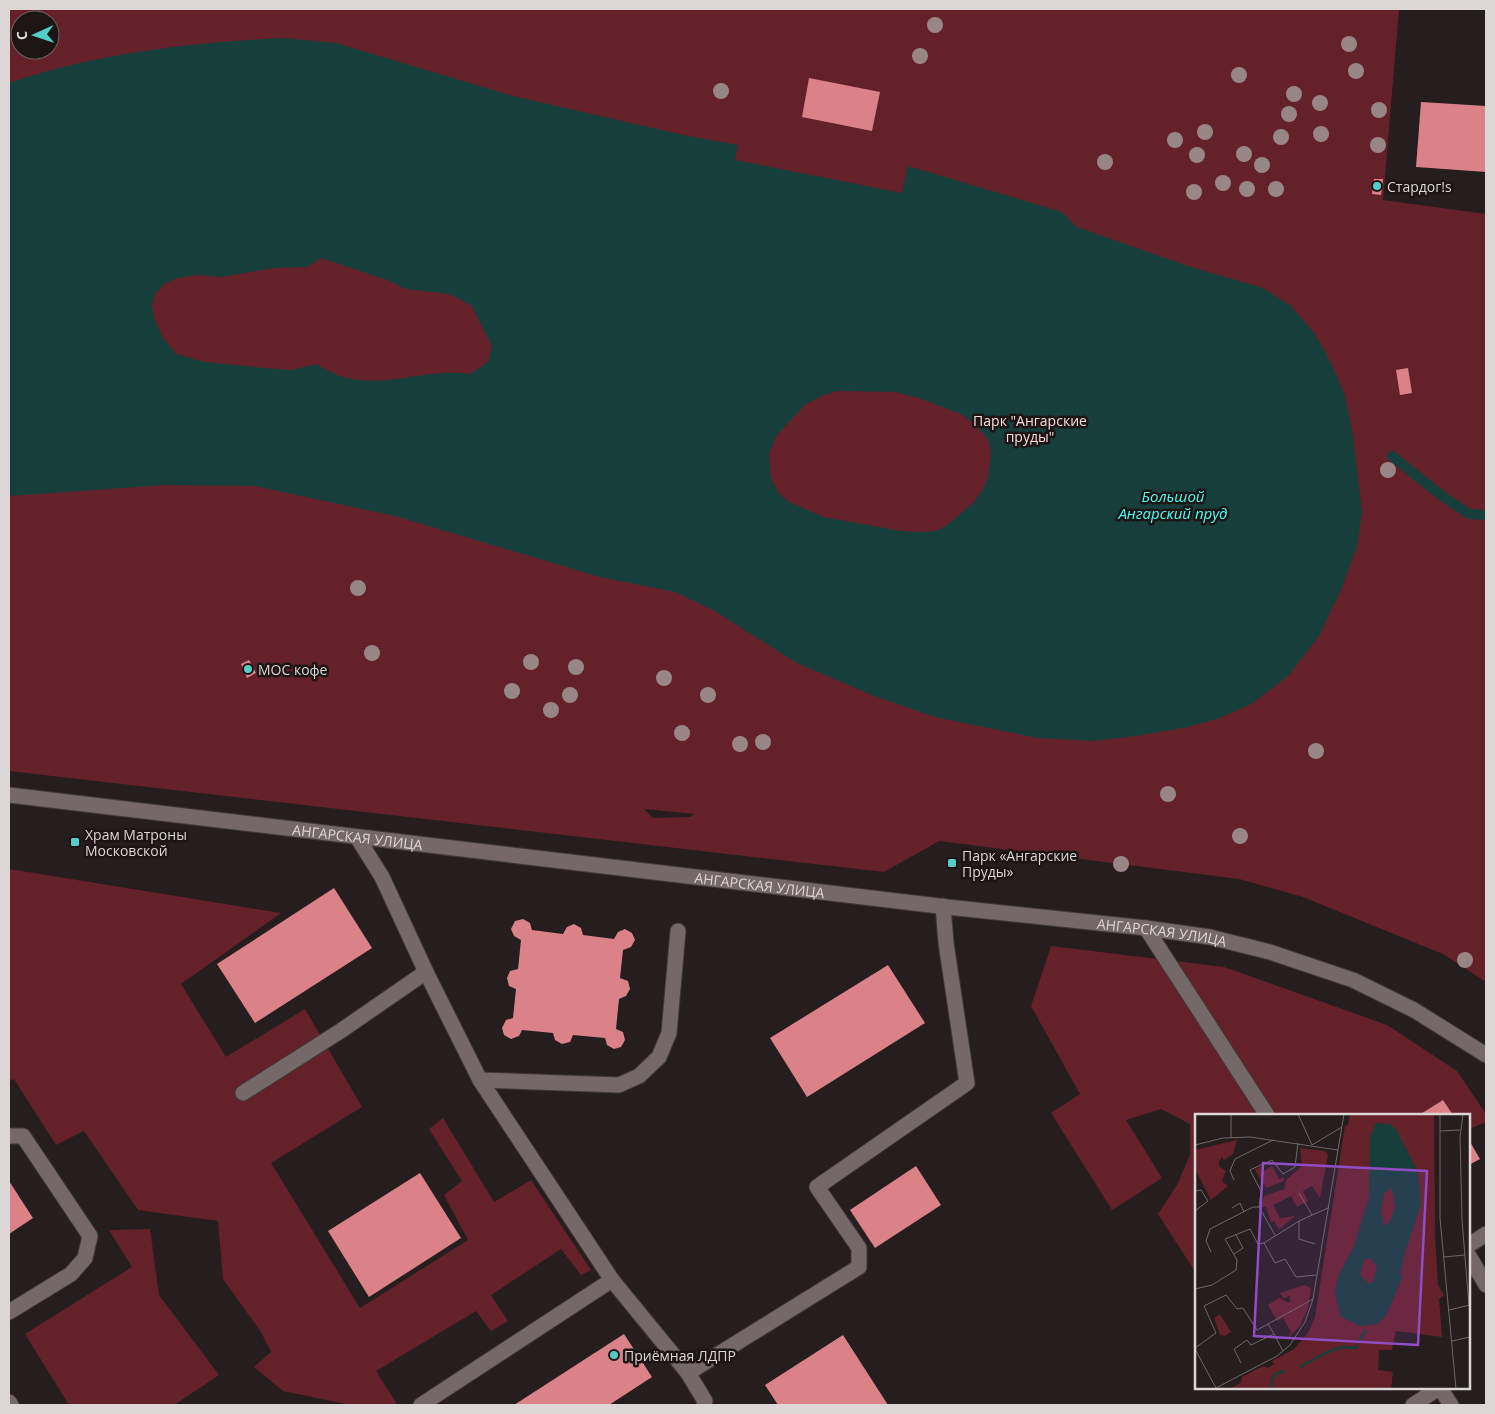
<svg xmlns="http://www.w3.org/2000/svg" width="1495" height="1414" font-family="'Open Sans',sans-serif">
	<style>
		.green { fill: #65212a; fill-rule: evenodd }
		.water { fill: #163e3b; fill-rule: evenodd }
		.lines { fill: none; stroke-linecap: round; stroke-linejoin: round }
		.stream { stroke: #163e3b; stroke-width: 10 }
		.building { fill: #db8288 }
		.minor-casing { stroke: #40393a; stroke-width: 17 }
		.minor { stroke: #746869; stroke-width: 15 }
		.tree { fill: #988686 }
		.poi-dot { fill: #54cdc7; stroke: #1d1414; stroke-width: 2 }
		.labels { text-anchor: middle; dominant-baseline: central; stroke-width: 5; stroke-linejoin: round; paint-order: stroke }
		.poi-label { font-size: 14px; fill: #ddd6d7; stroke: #1d1414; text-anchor: start }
		.park-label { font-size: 14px; fill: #f5dbdc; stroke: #1d1414 }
		.street-label { font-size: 14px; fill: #ddd6d7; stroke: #1d1414 }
		.water-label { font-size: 15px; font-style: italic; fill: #4bfef6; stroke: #1d1414 }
		.inset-river { fill: none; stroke: #163e3b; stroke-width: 2.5 }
		.inset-road { fill: none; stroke: #6f6768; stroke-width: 1 }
		.view { fill: #8f4ec4; fill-opacity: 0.15; stroke: #8f4ec4; stroke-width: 2.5 }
		.inset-edge { fill: none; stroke: #ddd6d7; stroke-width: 2.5 }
	</style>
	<rect width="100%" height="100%" fill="#261d1e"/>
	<g class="green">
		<path d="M9,9H1399L1383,200L1486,214V982L1443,954L1303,897L1239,879L939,841L884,872L9,771ZM20,20H50V50H20ZM644,809L694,814L690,817L653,818Z"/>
		<polygon points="9,869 281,913 181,984 226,1057 305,1009 362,1107 271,1163 360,1308 468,1240 444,1195 462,1181 429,1129 443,1118 494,1202 531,1180 591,1270 581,1275 561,1249 491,1295 508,1321 491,1331 476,1311 376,1371 397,1404 394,1405 351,1405 283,1391 254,1367 271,1352 261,1332 223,1279 218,1221 138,1210 84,1131 56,1145 14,1079 9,1081"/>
		<polygon points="1051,946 1224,967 1387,1025 1457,1071 1486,1114 1486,1122 1469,1129 1469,1115 1453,1115 1443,1100 1419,1115 1196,1115 1196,1273 1158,1214 1177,1185 1190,1155 1190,1124 1161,1109 1126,1120 1162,1178 1112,1210 1051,1113 1080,1094 1031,1006"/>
		<polygon points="150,1229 159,1295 219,1375 174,1405 69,1405 25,1334 132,1267 109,1230"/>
	</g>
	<path class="water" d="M282,38L336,43L517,97L688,136L738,145L735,160L902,193L908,166L1062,212L1077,227L1188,266L1263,288L1291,306L1315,334L1332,365L1345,395L1353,436L1362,512L1357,547L1341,590L1319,636L1288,676L1253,703L1220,718L1188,727L1135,736L1093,741L1037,738L935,717L874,696L795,662L713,610L675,592L600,577L395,516L255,486L165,485L9,496V83C97,53 189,43 282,38ZM321,258L387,280L406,289L449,294L471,305L492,346L488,362L470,374C432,368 396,384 359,380C343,379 330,372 316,364L292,370L265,368L205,362L176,354L163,338L154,318L152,305L155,294L164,284L178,278L198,275L221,277L274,268L307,267ZM838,391L895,392L919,398L963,415L975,425L988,439L991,452L988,477L982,491L973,503L947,525L936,531L920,532L901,531L824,517L791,503L779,494L771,478L769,454L776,436L805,405L821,396Z"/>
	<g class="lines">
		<polyline class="stream" points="1392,456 1442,496 1469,514 1486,515"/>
	</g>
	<g class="building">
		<polygon points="809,78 880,92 872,131 802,117"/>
		<polygon points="1421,102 1486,106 1486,172 1416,167"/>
		<polygon points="1374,179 1383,179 1381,195 1372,194"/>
		<polygon points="1408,368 1412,393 1400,395 1396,370"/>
		<polygon points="249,660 256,673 247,678 241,664"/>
		<polygon points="334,888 372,948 255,1023 217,964"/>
		<polygon points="523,919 530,923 532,930 563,934 567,927 574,924 581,928 583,935 614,939 618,932 625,929 632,933 635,940 631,947 623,950 620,978 628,981 630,989 626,996 619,999 616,1029 623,1032 625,1040 621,1047 614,1049 607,1045 605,1038 573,1035 570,1042 562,1044 555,1040 553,1033 522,1030 519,1036 511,1039 504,1035 502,1028 506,1020 513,1018 516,989 509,986 507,978 510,971 518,969 521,940 514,936 511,929 515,921"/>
		<polygon points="888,965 925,1023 807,1097 770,1038"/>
		<polygon points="1443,1100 1453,1115 1419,1115"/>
		<polygon points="1469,1140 1480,1159 1469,1165"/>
		<polygon points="916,1166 941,1205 875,1248 850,1210"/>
		<polygon points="420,1173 461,1238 369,1297 328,1231"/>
		<polygon points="9,1181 33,1218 9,1234"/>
		<polygon points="624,1334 652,1377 609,1405 514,1405"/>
		<polygon points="843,1335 888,1405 778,1405 765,1385"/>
	</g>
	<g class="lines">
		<defs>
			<g id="minor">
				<path id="s1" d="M9,795L947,907L1146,928L1210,937L1270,952L1353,980L1414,1010L1486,1055"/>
				<polyline points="357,837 382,877 426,972 480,1080 612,1280 688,1373"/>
				<polyline points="1146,928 1267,1115"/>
				<polyline points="480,1080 619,1085 639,1076 659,1057 669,1033 678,931"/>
				<polyline points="243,1093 342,1030 426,972"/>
				<polyline points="9,1136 23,1136 90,1236 85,1258 71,1274 9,1312"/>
				<polyline points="1469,1245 1486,1234"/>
				<polyline points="1469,1256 1486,1285"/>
				<polyline points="1440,1388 1451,1405"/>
				<polyline points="9,1402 11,1405"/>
				<polyline points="421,1405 612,1280"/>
				<polyline points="704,1405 705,1401 688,1373 859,1267 859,1248 817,1187 967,1083 946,943 943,906"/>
				<polyline points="1413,1405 1439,1388"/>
			</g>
		</defs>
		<use href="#minor" class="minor-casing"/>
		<use href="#minor" class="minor"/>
	</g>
	<g class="tree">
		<circle cx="935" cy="25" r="8"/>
		<circle cx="1349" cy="44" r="8"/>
		<circle cx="920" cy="56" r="8"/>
		<circle cx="1356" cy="71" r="8"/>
		<circle cx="1239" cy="75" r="8"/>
		<circle cx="721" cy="91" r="8"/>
		<circle cx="1294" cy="94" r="8"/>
		<circle cx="1320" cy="103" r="8"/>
		<circle cx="1379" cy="110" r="8"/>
		<circle cx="1289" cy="114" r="8"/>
		<circle cx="1205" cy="132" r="8"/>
		<circle cx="1321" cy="134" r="8"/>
		<circle cx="1281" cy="137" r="8"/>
		<circle cx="1175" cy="140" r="8"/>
		<circle cx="1378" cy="145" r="8"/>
		<circle cx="1244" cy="154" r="8"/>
		<circle cx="1197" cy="155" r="8"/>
		<circle cx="1105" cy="162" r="8"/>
		<circle cx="1262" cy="165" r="8"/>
		<circle cx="1223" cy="183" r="8"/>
		<circle cx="1247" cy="189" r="8"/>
		<circle cx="1276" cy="189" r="8"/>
		<circle cx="1194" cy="192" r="8"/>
		<circle cx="1388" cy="470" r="8"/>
		<circle cx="358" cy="588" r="8"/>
		<circle cx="372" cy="653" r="8"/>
		<circle cx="531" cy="662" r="8"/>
		<circle cx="576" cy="667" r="8"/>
		<circle cx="664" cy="678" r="8"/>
		<circle cx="512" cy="691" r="8"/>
		<circle cx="570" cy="695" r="8"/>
		<circle cx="708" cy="695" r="8"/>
		<circle cx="551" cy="710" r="8"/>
		<circle cx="682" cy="733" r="8"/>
		<circle cx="763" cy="742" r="8"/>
		<circle cx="740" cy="744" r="8"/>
		<circle cx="1316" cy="751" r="8"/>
		<circle cx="1168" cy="794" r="8"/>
		<circle cx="1240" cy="836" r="8"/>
		<circle cx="1121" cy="864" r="8"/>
		<circle cx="1465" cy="960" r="8"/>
	</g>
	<g class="poi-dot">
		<circle cx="1377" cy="186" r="5"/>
		<circle cx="248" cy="669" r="5"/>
		<rect x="70" y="837" width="10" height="10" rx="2.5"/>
		<rect x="947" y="858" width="10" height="10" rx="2.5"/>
		<circle cx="614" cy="1355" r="5"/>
	</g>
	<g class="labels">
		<g class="poi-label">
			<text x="1387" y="186">Стардог!s</text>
			<text x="258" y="669">МОС кофе</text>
			<text x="85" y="834">Храм Матроны<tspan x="85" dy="16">Московской</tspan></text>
			<text x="962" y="855">Парк «Ангарские<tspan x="962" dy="16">Пруды»</tspan></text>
			<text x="624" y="1355">Приёмная ЛДПР</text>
		</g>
		<g class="park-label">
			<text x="1030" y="420">Парк "Ангарские<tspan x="1030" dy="16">пруды"</tspan></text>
		</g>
		<g class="street-label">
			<text stroke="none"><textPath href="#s1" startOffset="351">АНГАРСКАЯ УЛИЦА</textPath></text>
			<text stroke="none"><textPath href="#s1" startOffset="756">АНГАРСКАЯ УЛИЦА</textPath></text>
			<text stroke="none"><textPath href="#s1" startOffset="1161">АНГАРСКАЯ УЛИЦА</textPath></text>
		</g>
		<g class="water-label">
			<text x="1173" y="496">Большой<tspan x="1173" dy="17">Ангарский пруд</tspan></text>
		</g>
	</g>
	<g transform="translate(1195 1114)">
		<rect width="275" height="275" fill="#261d1e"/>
		<path d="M155,0H239L240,122L243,171L249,181L244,185L247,223L201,217L197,236H184L183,256L198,258L196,275H34L46,269L47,263L68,252L73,254L79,250L77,247L99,235L113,219L120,203L150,12L153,11ZM42,26L38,40L29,46L27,43L24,48V52L31,57L27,67L33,72L16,86L0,55V36ZM105,34L130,37L133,41L125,84L117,72L108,77L113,87L102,93L96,82L78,91L85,104L100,102L81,118L84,115L79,107L76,108L71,93H66L69,82L89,75L91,66L107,52ZM66,52L69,57L77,52L84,65L89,63V67L71,74L60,56ZM109,171L116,174L113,194L105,212L93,224L96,218L88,204L82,207L73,191L84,184L95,189V181L89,185L85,179ZM25,200L36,218L30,222L25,221L19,204Z" fill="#65212a"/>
		<path d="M181,9L195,10L201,15L223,58L226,90L209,142L205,161L208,162L191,202L182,210L165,212L146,203L140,180L143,162L159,132L174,84L175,22ZM197,74L200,93L195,108L189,112L186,97L189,79ZM175,144L182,152L178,167L174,170L165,161L169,146Z" fill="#163e3b" fill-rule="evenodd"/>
		<path class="inset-river" d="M163,229L171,216M105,253L133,238L147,233L161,234L163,231M77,275V265L82,259L90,257"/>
		<path class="inset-road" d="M36,0V23M103,0L117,31L147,13M245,0V104L261,275M268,0L265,23L267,106L274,192M245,17L265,16M0,31L28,24L55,23L143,36M39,66L35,57L40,45L78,26M0,77L6,76L13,87L0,97M104,79L117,101M64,93L66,77L55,56L77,46L88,60L100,53L103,29M37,94L45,89L49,98M104,107V125L120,130M69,129L104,107L133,94M16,138L11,127L15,115L58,93H64L80,121M39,140L48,134L41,121M249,143L270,141M0,175L17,171L41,156L42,146L30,125L55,115L63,130L69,129L80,149L90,145L101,163L121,161M254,196L275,191M73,210L118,185M257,227L275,223M0,234L21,219L9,192L31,181L42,195L48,194L62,216L73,210L79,220M0,235L21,274M46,249L39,235L52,226L56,231L79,220L88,237M19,275L82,242L95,231L110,208L118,185L149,0"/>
		<path class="view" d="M68,49L232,57L223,231L59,222Z"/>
		<rect width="275" height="275" class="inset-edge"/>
	</g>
	<rect width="1495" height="1414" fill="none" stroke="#ddd6d7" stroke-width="20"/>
	<g transform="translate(35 35) rotate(267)"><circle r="24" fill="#1d1414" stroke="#6a6262"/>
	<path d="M0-4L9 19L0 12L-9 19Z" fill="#54cdc7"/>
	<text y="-8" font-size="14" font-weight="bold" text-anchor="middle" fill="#ddd6d7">С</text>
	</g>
</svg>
